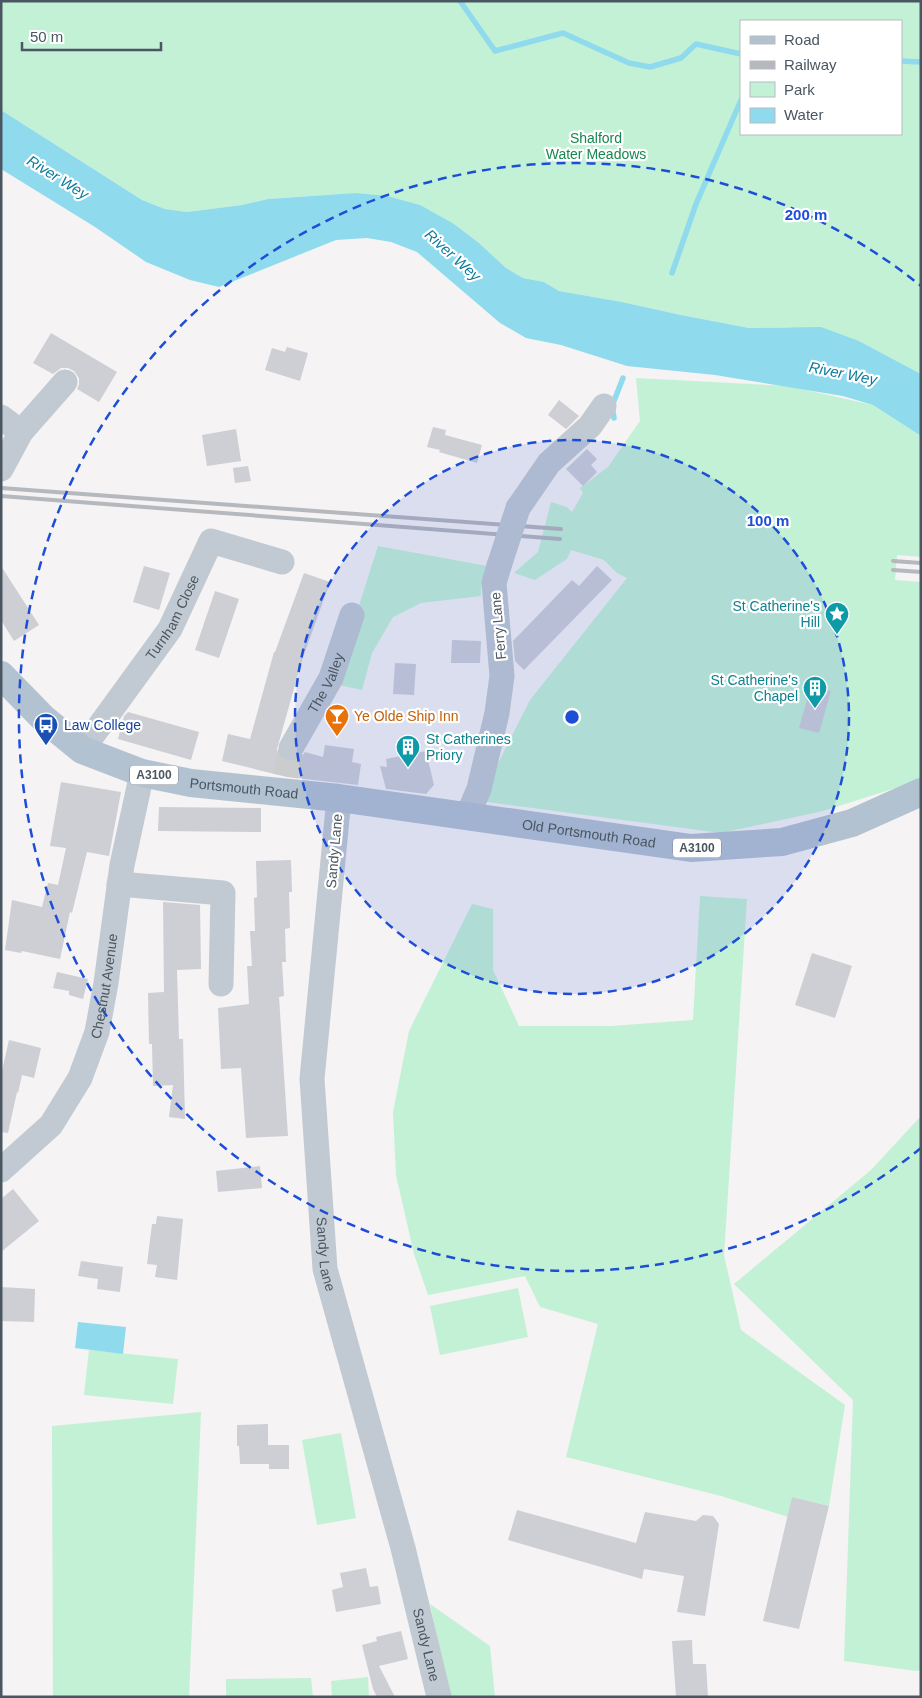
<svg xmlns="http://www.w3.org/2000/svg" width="922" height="1698" font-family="Helvetica,sans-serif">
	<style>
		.green { fill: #c3f1d5; fill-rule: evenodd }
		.water { fill: #90daee }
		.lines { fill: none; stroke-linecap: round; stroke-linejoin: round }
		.stream { stroke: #90daee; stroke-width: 5.5 }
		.building { fill: #cdcfd5 }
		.minor-tunnel { stroke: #caccce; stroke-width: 25; stroke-dasharray: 25 12; stroke-linecap: butt }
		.minor { stroke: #c1cad2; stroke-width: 25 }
		.major { stroke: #b3c2d1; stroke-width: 28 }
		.rail { stroke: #b5b8bd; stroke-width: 4 }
		.minor-bridge { stroke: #c1cad2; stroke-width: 25 }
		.ring { fill: none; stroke: #1d4ed8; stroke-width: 2.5; stroke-dasharray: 9 6 }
		.labels { text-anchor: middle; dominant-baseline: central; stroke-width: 4.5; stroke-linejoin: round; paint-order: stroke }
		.shield { fill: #fff; stroke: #808990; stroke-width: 1 }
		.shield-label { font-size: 12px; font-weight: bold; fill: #4a5661 }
		.park-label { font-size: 14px; fill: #17864f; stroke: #fff }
		.culture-label { font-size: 14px; fill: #0d838f; stroke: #fff; text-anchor: end }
		.street-label { font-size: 14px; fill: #4a5661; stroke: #fff }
		.food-label { font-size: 14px; fill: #c56008; stroke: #fff; text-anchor: start }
		.transit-label { font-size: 14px; fill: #164399; stroke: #fff; text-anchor: start }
		.water-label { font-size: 15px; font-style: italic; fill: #0c7c9b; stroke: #fff }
		.centre { fill: #1d4ed8; stroke: #fff; stroke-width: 2.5 }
		.ring-label { font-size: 15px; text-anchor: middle; font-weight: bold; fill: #1d4ed8; stroke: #fff; stroke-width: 4.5; stroke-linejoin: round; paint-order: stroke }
	</style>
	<rect width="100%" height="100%" fill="#f5f3f3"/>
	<g class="green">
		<path d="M1,1H921V374L859,341L789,327L749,328L681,315L622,302L559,291L544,282L523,278L506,268L479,243L454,224L355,193L268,199L242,205L187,212L165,209L142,200L1,110ZM741,21H901V134H741Z"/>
		<polygon points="636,378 788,386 873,405 921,436 921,557 897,555 895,580 921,582 921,780 823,811 721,833 479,801 530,700 627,578 617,573 604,560 571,550 567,559 535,580 514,573 538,552 551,502 567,507 572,512 583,493 580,488 608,467 640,421"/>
		<polygon points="378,546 487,566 481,587 481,596 421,603 393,617 372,653 362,690 334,684"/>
		<polygon points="700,896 747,899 724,1255 741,1330 845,1405 829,1506 792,1497 788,1517 721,1496 566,1457 598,1324 540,1307 525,1276 428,1295 414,1254 396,1175 393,1112 409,1031 472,904 493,909 493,970 519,1026 611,1026 693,1020"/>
		<polygon points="921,1116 921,1670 916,1671 844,1661 853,1400 734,1284 871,1170"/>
		<polygon points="518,1288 528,1337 440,1355 430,1306"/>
		<polygon points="89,1350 178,1359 173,1404 84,1395"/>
		<polygon points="201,1412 189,1697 53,1697 52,1426"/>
		<polygon points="341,1433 356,1518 317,1525 302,1440"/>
		<polygon points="430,1604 490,1646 495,1697 450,1697"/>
		<polygon points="368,1677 369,1697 332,1697 331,1681"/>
		<polygon points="311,1678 313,1697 226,1697 226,1679"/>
	</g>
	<g class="water">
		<polygon points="1,110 142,200 165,209 187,212 242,205 268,199 355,193 387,196 420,205 454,224 479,243 506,268 523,278 544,282 559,291 622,302 681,315 749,328 821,327 859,341 921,374 921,436 873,405 843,396 715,375 627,366 561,345 526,338 500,323 417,252 391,242 367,238 336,240 219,287 190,280 146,262 95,227 1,169"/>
		<polygon points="78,1322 126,1327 123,1354 75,1348"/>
	</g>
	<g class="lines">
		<g class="stream">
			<polyline points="460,1 495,51 563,33 629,63 650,67 681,58 696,44 741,54"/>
			<polyline points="901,61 921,62"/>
			<polyline points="672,273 696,204 741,100"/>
			<polyline points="614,418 612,406 623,378"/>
		</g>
	</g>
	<g class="building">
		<polygon points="51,333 117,372 99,402 77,389 79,384 79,378 74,371 68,368 61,368 53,374 33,363"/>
		<polygon points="287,347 308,353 300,381 265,370 272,348 285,352"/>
		<polygon points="559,400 579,416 566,429 548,415"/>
		<polygon points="433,427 446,430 445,435 482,445 477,463 439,452 440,450 427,447"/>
		<polygon points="236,429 241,461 207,466 202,435"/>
		<polygon points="587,449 597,459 591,465 597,472 583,486 566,469"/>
		<polygon points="248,466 251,481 235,483 233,468"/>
		<polygon points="1,566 39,625 14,641 1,620"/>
		<polygon points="144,566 170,573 159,610 133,602"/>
		<polygon points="597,566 612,580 524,670 515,661 513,641 572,580 579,586"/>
		<polygon points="304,573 330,582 302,660 277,749 278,755 283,760 291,762 299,760 305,752 323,757 325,745 354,749 352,762 361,764 358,785 287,777 222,761 228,734 250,739 274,652 275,652"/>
		<polygon points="215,591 239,599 219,658 195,650"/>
		<polygon points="452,640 481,641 480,663 451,663"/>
		<polygon points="395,663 416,664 414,695 393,694"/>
		<polygon points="811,686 831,691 819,733 799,728"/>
		<polygon points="128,712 199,732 191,760 118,739 124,716"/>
		<polygon points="426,751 434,785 426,794 386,789 380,766 387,767 386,759"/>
		<polygon points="61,782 121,792 109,856 87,852 72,913 70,912 60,959 22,951 21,953 5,950 12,900 42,907 48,883 58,885 66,848 50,846"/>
		<polygon points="159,807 261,808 261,832 158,831"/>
		<polygon points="291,860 292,892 289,892 290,928 285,929 286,962 282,962 284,996 279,997 288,1136 246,1138 241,1068 221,1069 218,1008 249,1004 247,966 252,966 250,931 255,931 254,898 257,897 256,861"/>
		<polygon points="163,902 200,905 201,969 177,970 179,1039 183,1039 185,1119 169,1117 173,1085 153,1086 152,1044 149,1044 148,993 164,992"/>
		<polygon points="812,953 852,966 835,1018 795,1005"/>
		<polygon points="57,972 88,979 83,999 69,995 69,991 53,988"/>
		<polygon points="9,1040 41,1048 34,1078 22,1075 18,1093 17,1092 8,1133 1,1132 1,1075"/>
		<polygon points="260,1166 262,1188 218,1192 216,1171"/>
		<polygon points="13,1189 39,1221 1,1252 1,1199"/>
		<polygon points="157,1216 183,1219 177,1280 155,1277 157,1265 147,1264 152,1224 156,1224"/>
		<polygon points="81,1261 123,1267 120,1292 97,1289 98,1279 78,1276"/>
		<polygon points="1,1287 35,1289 34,1322 1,1321"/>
		<polygon points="268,1424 268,1445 289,1445 289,1469 269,1469 269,1464 240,1464 239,1446 237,1446 237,1425"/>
		<polygon points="792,1497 829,1506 799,1629 763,1621"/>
		<polygon points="517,1510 636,1543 645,1512 696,1521 703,1515 713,1516 719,1524 705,1616 677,1612 684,1576 644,1569 642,1579 508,1540"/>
		<polygon points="366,1568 370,1587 378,1586 381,1604 336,1612 332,1590 343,1587 340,1573"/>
		<polygon points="401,1631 408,1659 379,1666 395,1697 377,1697 373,1689 362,1645 377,1641 376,1637"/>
		<polygon points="692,1640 693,1664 706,1664 708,1697 676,1697 672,1641"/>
	</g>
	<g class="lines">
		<polyline class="minor-tunnel" points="285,776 291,748"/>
		<g class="minor">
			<polyline points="1,417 21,432 65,382"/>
			<polyline points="1,469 21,432"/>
			<polyline points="518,508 549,463 590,426 604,406"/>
			<path id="s1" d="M291,748L331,678L352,615"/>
			<path id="s2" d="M82,750L170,629L211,541L282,562"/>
			<path id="s3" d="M339,798L312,1079L325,1269L403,1548L439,1697"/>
			<polyline points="467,817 479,789 497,713 502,676 494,583 499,566"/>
			<polyline points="119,884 223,893 221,984"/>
			<path id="s4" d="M1,1170L51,1125L80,1078L97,1032L106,983L122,865L142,773"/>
		</g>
		<path class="major" id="s5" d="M1,675L43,718L82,750L142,773L191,783L339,798L691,848L782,842L852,823L921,792"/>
		<g class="rail">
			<polyline points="1,488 561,529"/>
			<polyline points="1,496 560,539"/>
			<polyline points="893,561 921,563"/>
			<polyline points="893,570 921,572"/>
		</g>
		<polyline class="minor-bridge" points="499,566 518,508"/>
	</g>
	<circle cx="572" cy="717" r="277" fill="#1d4ed8" fill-opacity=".12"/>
	<g class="ring">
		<circle cx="572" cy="717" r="277"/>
		<path d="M921 1148A554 554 0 1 1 921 286"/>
	</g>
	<defs>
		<symbol id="sight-pin" viewBox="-11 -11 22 30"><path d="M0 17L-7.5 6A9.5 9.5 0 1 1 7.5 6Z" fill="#0f9aa8" stroke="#fff"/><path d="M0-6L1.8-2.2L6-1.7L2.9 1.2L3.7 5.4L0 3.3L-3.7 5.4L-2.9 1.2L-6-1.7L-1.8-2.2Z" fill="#fff"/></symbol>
		<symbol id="building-pin" viewBox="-11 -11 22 30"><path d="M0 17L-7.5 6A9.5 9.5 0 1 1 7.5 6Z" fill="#0f9aa8" stroke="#fff"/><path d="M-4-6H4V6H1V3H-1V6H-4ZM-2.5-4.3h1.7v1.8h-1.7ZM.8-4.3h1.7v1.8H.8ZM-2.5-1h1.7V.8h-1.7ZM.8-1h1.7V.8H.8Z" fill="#fff"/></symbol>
		<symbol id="bar-pin" viewBox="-11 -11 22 30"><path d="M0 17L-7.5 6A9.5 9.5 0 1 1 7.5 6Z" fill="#e8710a" stroke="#fff"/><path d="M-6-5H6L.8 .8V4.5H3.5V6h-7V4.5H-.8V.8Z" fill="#fff"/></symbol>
		<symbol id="bus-pin" viewBox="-11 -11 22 30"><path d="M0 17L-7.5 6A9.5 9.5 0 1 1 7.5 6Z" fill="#1a4fb4" stroke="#fff"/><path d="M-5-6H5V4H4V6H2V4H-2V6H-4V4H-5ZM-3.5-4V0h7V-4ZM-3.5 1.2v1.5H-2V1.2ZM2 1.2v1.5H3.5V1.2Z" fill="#fff"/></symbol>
	</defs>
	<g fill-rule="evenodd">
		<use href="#sight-pin" x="823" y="600" width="28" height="38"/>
		<use href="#building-pin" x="801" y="674" width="28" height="38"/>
		<use href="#bar-pin" x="323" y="702" width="28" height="38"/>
		<use href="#bus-pin" x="32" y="711" width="28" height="38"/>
		<use href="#building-pin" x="394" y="733" width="28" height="38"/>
	</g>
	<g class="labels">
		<g class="shield">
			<rect x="130" y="765.5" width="48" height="19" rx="4"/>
			<rect x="673" y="838.5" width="48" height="19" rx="4"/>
		</g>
		<g class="shield-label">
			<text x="154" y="775">A3100</text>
			<text x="697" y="848">A3100</text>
		</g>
		<g class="park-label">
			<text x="596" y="138">Shalford<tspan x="596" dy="16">Water Meadows</tspan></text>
		</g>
		<g class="culture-label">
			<text x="820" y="606">St Catherine's<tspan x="820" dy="16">Hill</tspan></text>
			<text x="798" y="680">St Catherine's<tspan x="798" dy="16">Chapel</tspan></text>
			<text x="426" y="739" text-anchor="start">St Catherines<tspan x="426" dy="16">Priory</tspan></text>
		</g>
		<g class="street-label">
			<text stroke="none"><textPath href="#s2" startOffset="161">Turnham Close</textPath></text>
			<text transform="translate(498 626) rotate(-95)">Ferry Lane</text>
			<text stroke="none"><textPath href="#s1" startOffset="74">The Valley</textPath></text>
			<text stroke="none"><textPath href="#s5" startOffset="278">Portsmouth Road</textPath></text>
			<text stroke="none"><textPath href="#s5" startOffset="626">Old Portsmouth Road</textPath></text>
			<text transform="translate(334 851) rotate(-85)">Sandy Lane</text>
			<text stroke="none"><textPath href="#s4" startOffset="218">Chestnut Avenue</textPath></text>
			<text stroke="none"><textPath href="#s3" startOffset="458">Sandy Lane</textPath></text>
			<text stroke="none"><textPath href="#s3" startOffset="862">Sandy Lane</textPath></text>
		</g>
		<g class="food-label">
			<text x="354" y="716">Ye Olde Ship Inn</text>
		</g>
		<g class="transit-label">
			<text x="64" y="725">Law College</text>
		</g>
		<g class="water-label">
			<text transform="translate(58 177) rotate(32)">River Wey</text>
			<text transform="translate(453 255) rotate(42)">River Wey</text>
			<text transform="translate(843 373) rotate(11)">River Wey</text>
		</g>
	</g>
	<circle cx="572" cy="717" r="8" class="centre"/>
	<g class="ring-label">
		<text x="806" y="220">200 m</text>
		<text x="768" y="526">100 m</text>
	</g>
	<rect width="922" height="1698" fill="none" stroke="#4a5661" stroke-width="5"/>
	<rect x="740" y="20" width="162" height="115" fill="#ffffff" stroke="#b7bbc0"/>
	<rect x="750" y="36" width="25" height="8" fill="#b3c2d1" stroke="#b7bbc0"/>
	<text x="784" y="45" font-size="15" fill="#4a5661">Road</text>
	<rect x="750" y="61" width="25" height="8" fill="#b5b8bd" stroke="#b7bbc0"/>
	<text x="784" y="70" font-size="15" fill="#4a5661">Railway</text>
	<rect x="750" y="82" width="25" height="15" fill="#c3f1d5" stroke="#b7bbc0"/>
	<text x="784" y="95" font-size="15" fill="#4a5661">Park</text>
	<rect x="750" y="108" width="25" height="15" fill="#90daee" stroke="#b7bbc0"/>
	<text x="784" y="120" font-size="15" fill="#4a5661">Water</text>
	<path d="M22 42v8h139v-8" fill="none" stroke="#4a5661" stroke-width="2.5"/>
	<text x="30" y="42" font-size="15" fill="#4a5661" stroke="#ffffff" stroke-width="4" paint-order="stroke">50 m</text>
</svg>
